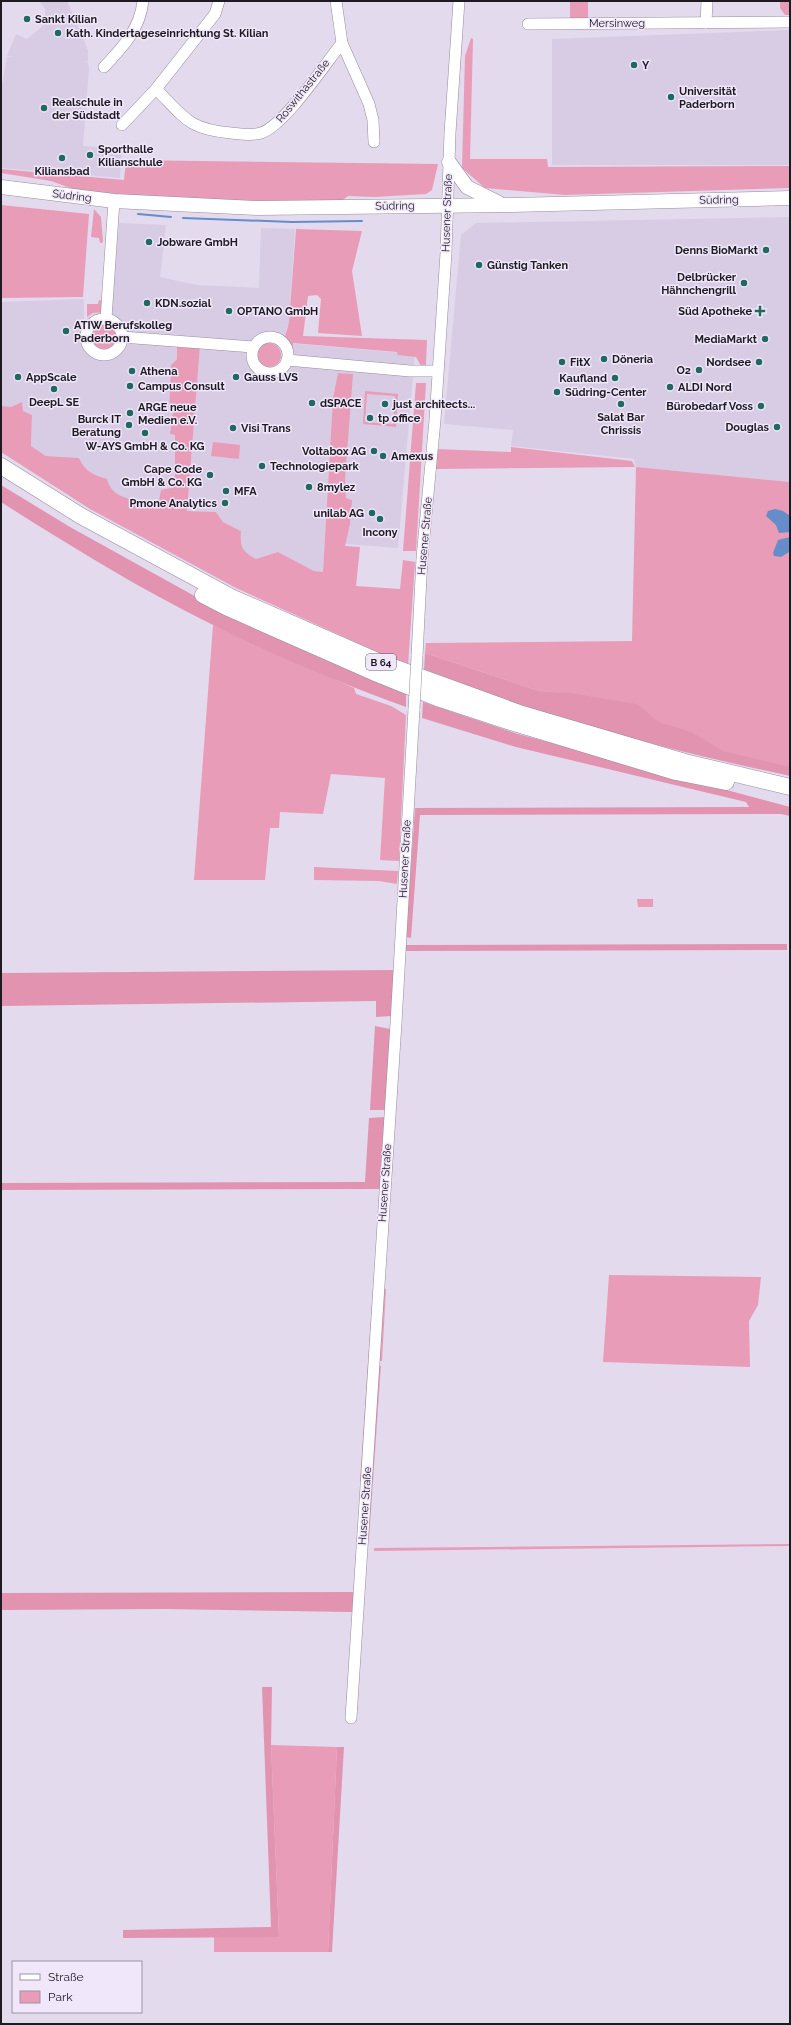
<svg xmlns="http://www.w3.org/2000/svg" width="791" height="2025" font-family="Raleway,sans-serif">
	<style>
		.built { fill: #d8cce5; fill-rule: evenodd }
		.green { fill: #e89cb8; fill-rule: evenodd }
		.forest { fill: #e193b0 }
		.water { fill: #648dc9 }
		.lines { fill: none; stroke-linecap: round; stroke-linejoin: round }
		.stream { stroke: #648dc9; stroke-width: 2 }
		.minor-casing { stroke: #958d9e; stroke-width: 12 }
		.major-casing { stroke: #958d9e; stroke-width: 15 }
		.highway-casing { stroke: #958d9e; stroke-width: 17 }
		.minor { stroke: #fff; stroke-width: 11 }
		.major { stroke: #fff; stroke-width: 14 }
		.highway { stroke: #fff; stroke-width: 16 }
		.minor-bridge-casing { stroke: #958d9e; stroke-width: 12; stroke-linecap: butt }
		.minor-bridge { stroke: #fff; stroke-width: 11 }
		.poi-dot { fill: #206961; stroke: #f0e7fa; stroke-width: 1.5 }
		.labels { text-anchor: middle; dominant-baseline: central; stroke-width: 3; stroke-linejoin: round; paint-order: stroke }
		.shield { fill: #f0e7fa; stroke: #5c5862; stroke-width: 1 }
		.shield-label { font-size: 10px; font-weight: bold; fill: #1d1a21 }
		.poi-label { font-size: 11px; font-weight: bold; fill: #1d1a21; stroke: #f0e7fa; text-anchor: start }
		.street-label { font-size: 11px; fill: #1d1a21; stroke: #f0e7fa }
	</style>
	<rect width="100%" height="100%" fill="#e3daed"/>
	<g class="built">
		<polygon points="42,1 67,1 68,3 88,50 88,61 84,63 88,62 89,68 83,146 122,148 120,178 1,168 1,91 7,57 15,57 7,56 16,34 27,39 45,24 45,9 40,2"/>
		<polygon points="790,30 790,165 552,165 552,39"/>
		<polygon points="790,217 790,482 636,467 634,459 511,446 513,430 444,424 461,235 476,223"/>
		<path d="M119,223L166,225L160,277L197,285L259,288L261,228L295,229L289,322L286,329L288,343L415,354L398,548L346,544L351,500L346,498L345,480L352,374L338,373L333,398L323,572L314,571L278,552L256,559L245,553L240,544L241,531L223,522L216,512L187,511L200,346L177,359L171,365L169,409L173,410L170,434L175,435V488L159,501L121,497L109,488L107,479L88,472L82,467L79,458L46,456L31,446L32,415L11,407L1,406V302L84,299V321L97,312L113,313L111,306ZM93,332L110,348L103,349L92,339ZM267,343L275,344L281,353L278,363L272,367L257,353L261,347Z"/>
	</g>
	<g class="green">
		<rect x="570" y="1" width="18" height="18"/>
		<polygon points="780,1 790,1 790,15 785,15 780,8"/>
		<polygon points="471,38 473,39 470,159 547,159 548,167 790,166 790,188 565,195 485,188 462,168 465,56"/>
		<polygon points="126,160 438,164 432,190 426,194 375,197 348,196 340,202 258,202 119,195 73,189 51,181 1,173 1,169 124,180"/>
		<polygon points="1,205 89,214 83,297 1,298"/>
		<polygon points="94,209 101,217 103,241 102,243 100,243 99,238 91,237"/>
		<polygon points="296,229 362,231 352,271 362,336 318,333 321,299 317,295 308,296 303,336 427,340 426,365 421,366 416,357 398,355 397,352 293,343 292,351 285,337 289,322"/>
		<polygon points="99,300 102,301 102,312 93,313 87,317 87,304 98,304"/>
		<circle cx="104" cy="337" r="12"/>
		<circle cx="269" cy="355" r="12"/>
		<path d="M177,345L200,346L187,511L216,512L223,522L241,531C240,547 241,551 256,559L278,552L314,571L323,572L333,398L338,373L353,374L345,480L346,498L352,500L350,524L345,546L360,547L356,586L400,589L403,560L415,562L408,666L236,588L90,509L1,452V406L11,407L22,402L23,411L32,415L31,446L46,456L79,458C85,472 94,475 107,479C113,503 140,499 159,501L161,490L175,487V435L170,434L173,410H169L171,365L177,359Z"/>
		<polygon points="416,383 426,383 416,551 403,551"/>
		<path d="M365,391L398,394L396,427L363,424ZM367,394L395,396L393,424L365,422Z"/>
		<polygon points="213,442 240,445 239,459 211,456"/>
		<polygon points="511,447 632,461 635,467 435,469 436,449 511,452"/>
		<polygon points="636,467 790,482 790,768 722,752 425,653 426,643 632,641"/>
		<polygon points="213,625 354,688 356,694 391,706 406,715 399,861 380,860 385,778 331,774 323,814 280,812 279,828 270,828 265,880 194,880"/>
		<polygon points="314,867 398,871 397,884 379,881 314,880"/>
		<polygon points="637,899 653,899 653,907 638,907"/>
		<polygon points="609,1275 761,1277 758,1305 749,1321 750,1367 603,1362"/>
		<polygon points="373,1288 375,1288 361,1482 360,1481"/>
		<polygon points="383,1289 386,1289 382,1361 379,1361"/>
		<polygon points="379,1366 381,1366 369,1539 368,1538"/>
		<polygon points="790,1544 790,1546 374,1551 374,1548"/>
		<polygon points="271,1745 337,1747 328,1952 214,1952 214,1937 279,1936"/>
	</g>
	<g class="forest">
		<path d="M1,485L70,527L218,609L406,692V707C341,683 275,656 213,625C140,589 70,546 1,502Z"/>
		<path d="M425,653L542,692L569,693L636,704L643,708L652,717L661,723L691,732L723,751L790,767V776C702,757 615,736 530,708C494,697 460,682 424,671Z"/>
		<polygon points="423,702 518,734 790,807 790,816 781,814 420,815 411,938 406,937 415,808 749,807 746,802 516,747 422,718"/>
		<polygon points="787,944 787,950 405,951 405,945"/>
		<polygon points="394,970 391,1016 376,1017 376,1001 1,1006 1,973"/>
		<polygon points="375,1026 390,1029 386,1110 370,1110"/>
		<polygon points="385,1117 381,1189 1,1190 1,1183 365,1182 369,1118"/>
		<polygon points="354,1592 352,1612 164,1609 1,1610 1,1593"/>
		<polygon points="262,1687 272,1687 271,1745 279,1937 123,1938 123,1930 271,1927"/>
		<polygon points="337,1747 344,1747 332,1952 328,1952"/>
	</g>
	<g class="water">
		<polygon points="775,509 783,511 790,516 790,532 779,533 776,525 766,516 768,511"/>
		<polygon points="790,537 789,552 781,557 774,556 773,553 778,540"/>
	</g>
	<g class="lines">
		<g class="stream">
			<polyline points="138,214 171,217"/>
			<polyline points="183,218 292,222 362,221"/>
		</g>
		<defs>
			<g id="minor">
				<polyline points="336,1 342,43 369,104 373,120 374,142"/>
				<polyline points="706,23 707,1"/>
				<polyline points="528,24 790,22"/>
				<path d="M104,67C123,47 140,29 143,1"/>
				<path d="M156,89C185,118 188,129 231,133C241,134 252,136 261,133C285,125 325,64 342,43"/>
				<polyline points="122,125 156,89 215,14 219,1"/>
				<polyline points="106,319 114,201"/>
				<circle cx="104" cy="337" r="18"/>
				<polyline points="122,337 253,347"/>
				<circle cx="270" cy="355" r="18"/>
				<polyline points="287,360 410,371 437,371"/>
				<polyline points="417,656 422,558 435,420 446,253 450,133 459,1"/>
				<polyline points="351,1718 396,1023 414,709"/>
			</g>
			<g id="major">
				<polyline points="449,162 467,187 499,203"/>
				<polyline points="1,187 114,201 258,208 512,205 790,198"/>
			</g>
			<g id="highway">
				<polyline points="1,466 81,516 231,597 382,663 522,714 685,762 790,787"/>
				<polyline points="203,595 226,607 373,672 440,699 517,724 676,772 726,782"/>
			</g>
		</defs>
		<use href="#minor" class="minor-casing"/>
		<use href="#major" class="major-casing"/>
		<use href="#highway" class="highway-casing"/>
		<use href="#minor" class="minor"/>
		<use href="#major" class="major"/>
		<use href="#highway" class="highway"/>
		<defs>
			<polyline id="minor-bridge" points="414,709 417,656"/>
		</defs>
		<use href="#minor-bridge" class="minor-bridge-casing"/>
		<use href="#minor-bridge" class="minor-bridge"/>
	</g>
	<g class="poi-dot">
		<circle cx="27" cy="19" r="4"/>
		<circle cx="58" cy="33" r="4"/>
		<circle cx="634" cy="65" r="4"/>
		<circle cx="671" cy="97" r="4"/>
		<circle cx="44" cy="108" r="4"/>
		<circle cx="90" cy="155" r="4"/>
		<circle cx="62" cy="158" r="4"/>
		<circle cx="149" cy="242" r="4"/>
		<circle cx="766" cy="250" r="4"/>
		<circle cx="479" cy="265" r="4"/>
		<circle cx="744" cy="283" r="4"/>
		<circle cx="147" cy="303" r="4"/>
		<circle cx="229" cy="311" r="4"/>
		<path d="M758 305h4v4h4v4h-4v4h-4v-4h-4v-4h4z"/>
		<circle cx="66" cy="331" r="4"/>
		<circle cx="765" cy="339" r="4"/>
		<circle cx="604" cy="359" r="4"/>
		<circle cx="562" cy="362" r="4"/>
		<circle cx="759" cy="362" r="4"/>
		<circle cx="699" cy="370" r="4"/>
		<circle cx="132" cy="371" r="4"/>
		<circle cx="18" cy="377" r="4"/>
		<circle cx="236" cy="377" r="4"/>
		<circle cx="615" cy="378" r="4"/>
		<circle cx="130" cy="386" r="4"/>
		<circle cx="670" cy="387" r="4"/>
		<circle cx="54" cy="389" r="4"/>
		<circle cx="557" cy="392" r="4"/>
		<circle cx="312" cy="403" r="4"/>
		<circle cx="385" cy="404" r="4"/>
		<circle cx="621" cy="404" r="4"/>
		<circle cx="761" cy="406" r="4"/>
		<circle cx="130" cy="413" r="4"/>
		<circle cx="370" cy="418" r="4"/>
		<circle cx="129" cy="425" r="4"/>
		<circle cx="777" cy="427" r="4"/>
		<circle cx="233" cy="428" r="4"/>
		<circle cx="145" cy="433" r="4"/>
		<circle cx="374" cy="451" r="4"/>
		<circle cx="383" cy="456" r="4"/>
		<circle cx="262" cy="466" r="4"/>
		<circle cx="210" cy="475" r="4"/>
		<circle cx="309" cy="487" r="4"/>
		<circle cx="226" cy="491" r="4"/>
		<circle cx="225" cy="503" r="4"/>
		<circle cx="372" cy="513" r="4"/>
		<circle cx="380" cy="519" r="4"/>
	</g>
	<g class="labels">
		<rect class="shield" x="366" y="654" width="30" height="16" rx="3"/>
		<g class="shield-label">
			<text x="381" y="662">B 64</text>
		</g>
		<g class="poi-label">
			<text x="35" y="19">Sankt Kilian</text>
			<text x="66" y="33">Kath. Kindertageseinrichtung St. Kilian</text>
			<text x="642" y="65">Y</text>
			<text x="679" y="91">Universität<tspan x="679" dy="13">Paderborn</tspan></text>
			<text x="52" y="102">Realschule in<tspan x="52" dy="13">der Südstadt</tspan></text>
			<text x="98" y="149">Sporthalle<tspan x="98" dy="13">Kilianschule</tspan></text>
			<text x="62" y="171" text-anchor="middle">Kiliansbad</text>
			<text x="157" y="242">Jobware GmbH</text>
			<text x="758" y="250" text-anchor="end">Denns BioMarkt</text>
			<text x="487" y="265">Günstig Tanken</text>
			<text x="736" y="277" text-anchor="end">Delbrücker<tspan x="736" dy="13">Hähnchengrill</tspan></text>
			<text x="155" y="303">KDN.sozial</text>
			<text x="237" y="311">OPTANO GmbH</text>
			<text x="752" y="311" text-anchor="end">Süd Apotheke</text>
			<text x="74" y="325">ATIW Berufskolleg<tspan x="74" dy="13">Paderborn</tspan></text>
			<text x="757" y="339" text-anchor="end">MediaMarkt</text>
			<text x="612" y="359">Döneria</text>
			<text x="570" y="362">FitX</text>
			<text x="751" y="362" text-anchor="end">Nordsee</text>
			<text x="691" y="370" text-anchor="end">O2</text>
			<text x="140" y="371">Athena</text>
			<text x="26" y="377">AppScale</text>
			<text x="244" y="377">Gauss LVS</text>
			<text x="607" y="378" text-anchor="end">Kaufland</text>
			<text x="138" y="386">Campus Consult</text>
			<text x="678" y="387">ALDI Nord</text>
			<text x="565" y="392">Südring-Center</text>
			<text x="54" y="402" text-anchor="middle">DeepL SE</text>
			<text x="320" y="403">dSPACE</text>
			<text x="393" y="404">just architects...</text>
			<text x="753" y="406" text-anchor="end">Bürobedarf Voss</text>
			<text x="138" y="407">ARGE neue<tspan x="138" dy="13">Medien e.V.</tspan></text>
			<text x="621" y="417" text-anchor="middle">Salat Bar<tspan x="621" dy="13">Chrissis</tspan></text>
			<text x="378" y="418">tp office</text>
			<text x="121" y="419" text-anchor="end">Burck IT<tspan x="121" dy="13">Beratung</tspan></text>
			<text x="769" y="427" text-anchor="end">Douglas</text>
			<text x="241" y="428">Visi Trans</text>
			<text x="145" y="446" text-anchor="middle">W-AYS GmbH &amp; Co. KG</text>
			<text x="366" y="451" text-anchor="end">Voltabox AG</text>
			<text x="391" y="456">Amexus</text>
			<text x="270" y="466">Technologiepark</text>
			<text x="202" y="469" text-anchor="end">Cape Code<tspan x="202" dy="13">GmbH &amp; Co. KG</tspan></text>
			<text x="317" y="487">8mylez</text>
			<text x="234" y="491">MFA</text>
			<text x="217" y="503" text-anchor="end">Pmone Analytics</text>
			<text x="364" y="513" text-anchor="end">unilab AG</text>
			<text x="380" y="532" text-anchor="middle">Incony</text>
		</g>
		<g class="street-label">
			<text x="617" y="23">Mersinweg</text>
			<text transform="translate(303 91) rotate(-51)">Roswithastraße</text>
			<text transform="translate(72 196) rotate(7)">Südring</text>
			<text transform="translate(719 200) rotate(-1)">Südring</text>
			<text transform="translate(395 206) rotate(-1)">Südring</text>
			<text transform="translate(447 213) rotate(-88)">Husener Straße</text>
			<text transform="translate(425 536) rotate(-85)">Husener Straße</text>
			<text transform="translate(405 859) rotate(-87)">Husener Straße</text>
			<text transform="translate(385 1183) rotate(-86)">Husener Straße</text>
			<text transform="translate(365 1506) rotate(-86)">Husener Straße</text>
		</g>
	</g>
	<rect width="791" height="2025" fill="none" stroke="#1d1a21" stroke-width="4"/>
	<rect x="12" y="1961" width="130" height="52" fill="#f0e7fa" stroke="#9c95a3"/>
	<rect x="20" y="1974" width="20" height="6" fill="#ffffff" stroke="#9c95a3"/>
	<text x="48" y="1981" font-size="12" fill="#1d1a21">Straße</text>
	<rect x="20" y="1991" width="20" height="12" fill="#e89cb8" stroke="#9c95a3"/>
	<text x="48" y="2001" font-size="12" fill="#1d1a21">Park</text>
</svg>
